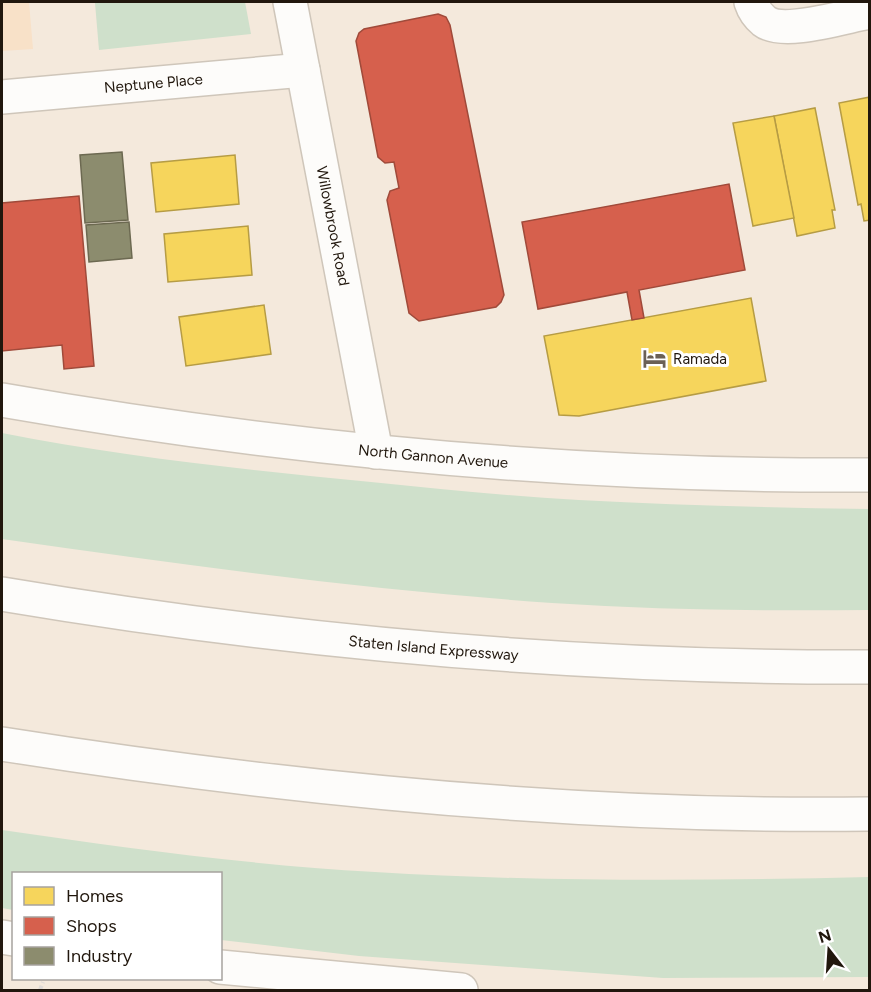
<svg xmlns="http://www.w3.org/2000/svg" width="871" height="992" font-family="Figtree,sans-serif">
	<style>
		.built { fill: #f8e1c8 }
		.green { fill: #cfe0cb }
		.homes { fill: #f6d55c; stroke: #b69c44; stroke-width: 1.5 }
		.shops { fill: #d6604d; stroke: #a04a3a; stroke-width: 1.5 }
		.industry { fill: #8c8c6e; stroke: #6c6951; stroke-width: 1.5 }
		.lines { fill: none; stroke-linecap: round; stroke-linejoin: round }
		.street-casing { stroke: #cfc6ba; stroke-width: 36 }
		.secondary-casing { stroke: #cfc6ba; stroke-width: 36 }
		.primary-casing { stroke: #cfc6ba; stroke-width: 36 }
		.highway-casing { stroke: #cfc6ba; stroke-width: 36 }
		.path { stroke: #dfdbd7; stroke-width: 4; stroke-dasharray: 4.5 3; stroke-linecap: butt }
		.street { stroke: #fdfcfa; stroke-width: 33 }
		.secondary { stroke: #fdfcfa; stroke-width: 33 }
		.primary { stroke: #fdfcfa; stroke-width: 33 }
		.highway { stroke: #fdfcfa; stroke-width: 33 }
		.labels { text-anchor: middle; dominant-baseline: central; stroke-width: 6; stroke-linejoin: round; paint-order: stroke }
		.street-label { font-size: 15px; fill: #21170d; stroke: #fff }
		.poi-label { font-size: 15px; fill: #21170d; stroke: #fff; text-anchor: start }
	</style>
	<rect width="100%" height="100%" fill="#f4e9dc"/>
	<polygon class="built" points="2,2 29,2 33,49 2,51"/>
	<g class="green">
		<polygon points="116,2 245,2 251,34 99,50 95,3"/>
		<path d="M2,433C123,457 248,470 371,482C440,489 509,496 579,500C676,505 773,508 869,509V610C763,611 658,610 552,603C368,590 184,565 2,539Z"/>
		<path d="M2,830C125,848 250,865 375,872C540,882 705,881 869,877V977L663,978L359,956L221,940L220,874H14L13,910L2,908Z"/>
	</g>
	<g class="homes">
		<polygon points="870,97 870,220 864,221 861,204 858,205 839,103"/>
		<polygon points="815,108 835,210 832,210 835,228 797,236 774,116"/>
		<polygon points="774,116 794,218 753,226 733,123"/>
		<polygon points="235,155 239,204 156,212 151,163"/>
		<polygon points="248,226 252,275 168,282 164,234"/>
		<polygon points="751,298 766,381 579,416 559,415 544,336"/>
		<polygon points="264,305 271,354 186,366 179,317"/>
	</g>
	<g class="shops">
		<polygon points="438,14 446,17 450,25 504,295 501,302 496,307 419,321 409,313 387,200 390,191 399,188 394,162 385,163 378,157 356,41 359,33 364,29"/>
		<polygon points="729,184 745,270 639,290 644,318 632,320 627,292 538,309 522,222"/>
		<polygon points="79,196 94,366 64,369 62,345 2,351 2,203"/>
	</g>
	<g class="industry">
		<polygon points="122,152 128,220 85,223 80,155"/>
		<polygon points="129,222 132,258 89,262 86,225"/>
	</g>
	<g class="lines">
		<defs>
			<g id="street">
				<path d="M751,2C753,8 758,16 764,21C783,36 846,16 870,12"/>
				<path id="s1" d="M2,97L303,70"/>
			</g>
			<g id="secondary">
				<path id="s2" d="M290,2L376,452"/>
			</g>
			<g id="primary">
				<path id="s3" d="M2,400C288,450 579,477 870,475"/>
				<polyline points="2,937 14,939"/>
				<polyline points="220,967 461,990"/>
			</g>
			<g id="highway">
				<path id="s4" d="M2,594C288,642 579,668 870,667"/>
				<path d="M2,744C288,789 579,818 870,814"/>
			</g>
		</defs>
		<use href="#street" class="street-casing"/>
		<use href="#secondary" class="secondary-casing"/>
		<use href="#primary" class="primary-casing"/>
		<use href="#highway" class="highway-casing"/>
		<polyline class="path" points="40,990 43,982"/>
		<use href="#street" class="street"/>
		<use href="#secondary" class="secondary"/>
		<use href="#primary" class="primary"/>
		<use href="#highway" class="highway"/>
	</g>
	<defs>
		<symbol id="hotel-bare" viewBox="-9 -9 18 18"><path d="M-6-4.5h1.5V1H6V5H4.5V3h-9V5H-6ZM-4 0a1.8 1.8 0 1 1 3.6 0ZM.5 0V-2.5h3Q6-2.5 6 0Z" fill="#6b6055" stroke="#fff" stroke-width="2.5" paint-order="stroke"/></symbol>
	</defs>
	<g fill-rule="evenodd">
		<use href="#hotel-bare" x="638" y="342" width="33" height="33"/>
	</g>
	<g class="labels">
		<g class="street-label">
			<text stroke="none"><textPath href="#s1" startOffset="152">Neptune Place</textPath></text>
			<text stroke="none"><textPath href="#s2" startOffset="228">Willowbrook Road</textPath></text>
			<text stroke="none"><textPath href="#s3" startOffset="435">North Gannon Avenue</textPath></text>
			<text stroke="none"><textPath href="#s4" startOffset="435">Staten Island Expressway</textPath></text>
		</g>
		<g class="poi-label">
			<text x="673" y="359">Ramada</text>
		</g>
	</g>
	<rect width="871" height="992" fill="none" stroke="#21170d" stroke-width="6"/>
	<rect x="12" y="872" width="210" height="108" fill="#ffffff" stroke="#a6a29e" stroke-width="1.5"/>
	<rect x="24" y="887" width="30" height="18" fill="#f6d55c" stroke="#a6a29e" stroke-width="1.5"/>
	<text x="66" y="902" font-size="18" fill="#21170d">Homes</text>
	<rect x="24" y="917" width="30" height="18" fill="#d6604d" stroke="#a6a29e" stroke-width="1.5"/>
	<text x="66" y="932" font-size="18" fill="#21170d">Shops</text>
	<rect x="24" y="947" width="30" height="18" fill="#8c8c6e" stroke="#a6a29e" stroke-width="1.5"/>
	<text x="66" y="962" font-size="18" fill="#21170d">Industry</text>
	<g transform="translate(829 950) rotate(343)" stroke="#ffffff" stroke-width="4.5" paint-order="stroke">
	<path d="M0-4.5L10 22L0 15L-10 22Z" fill="#21170d"/>
	<text y="-9" font-size="16" font-weight="bold" text-anchor="middle" fill="#21170d">N</text>
	</g>
</svg>
